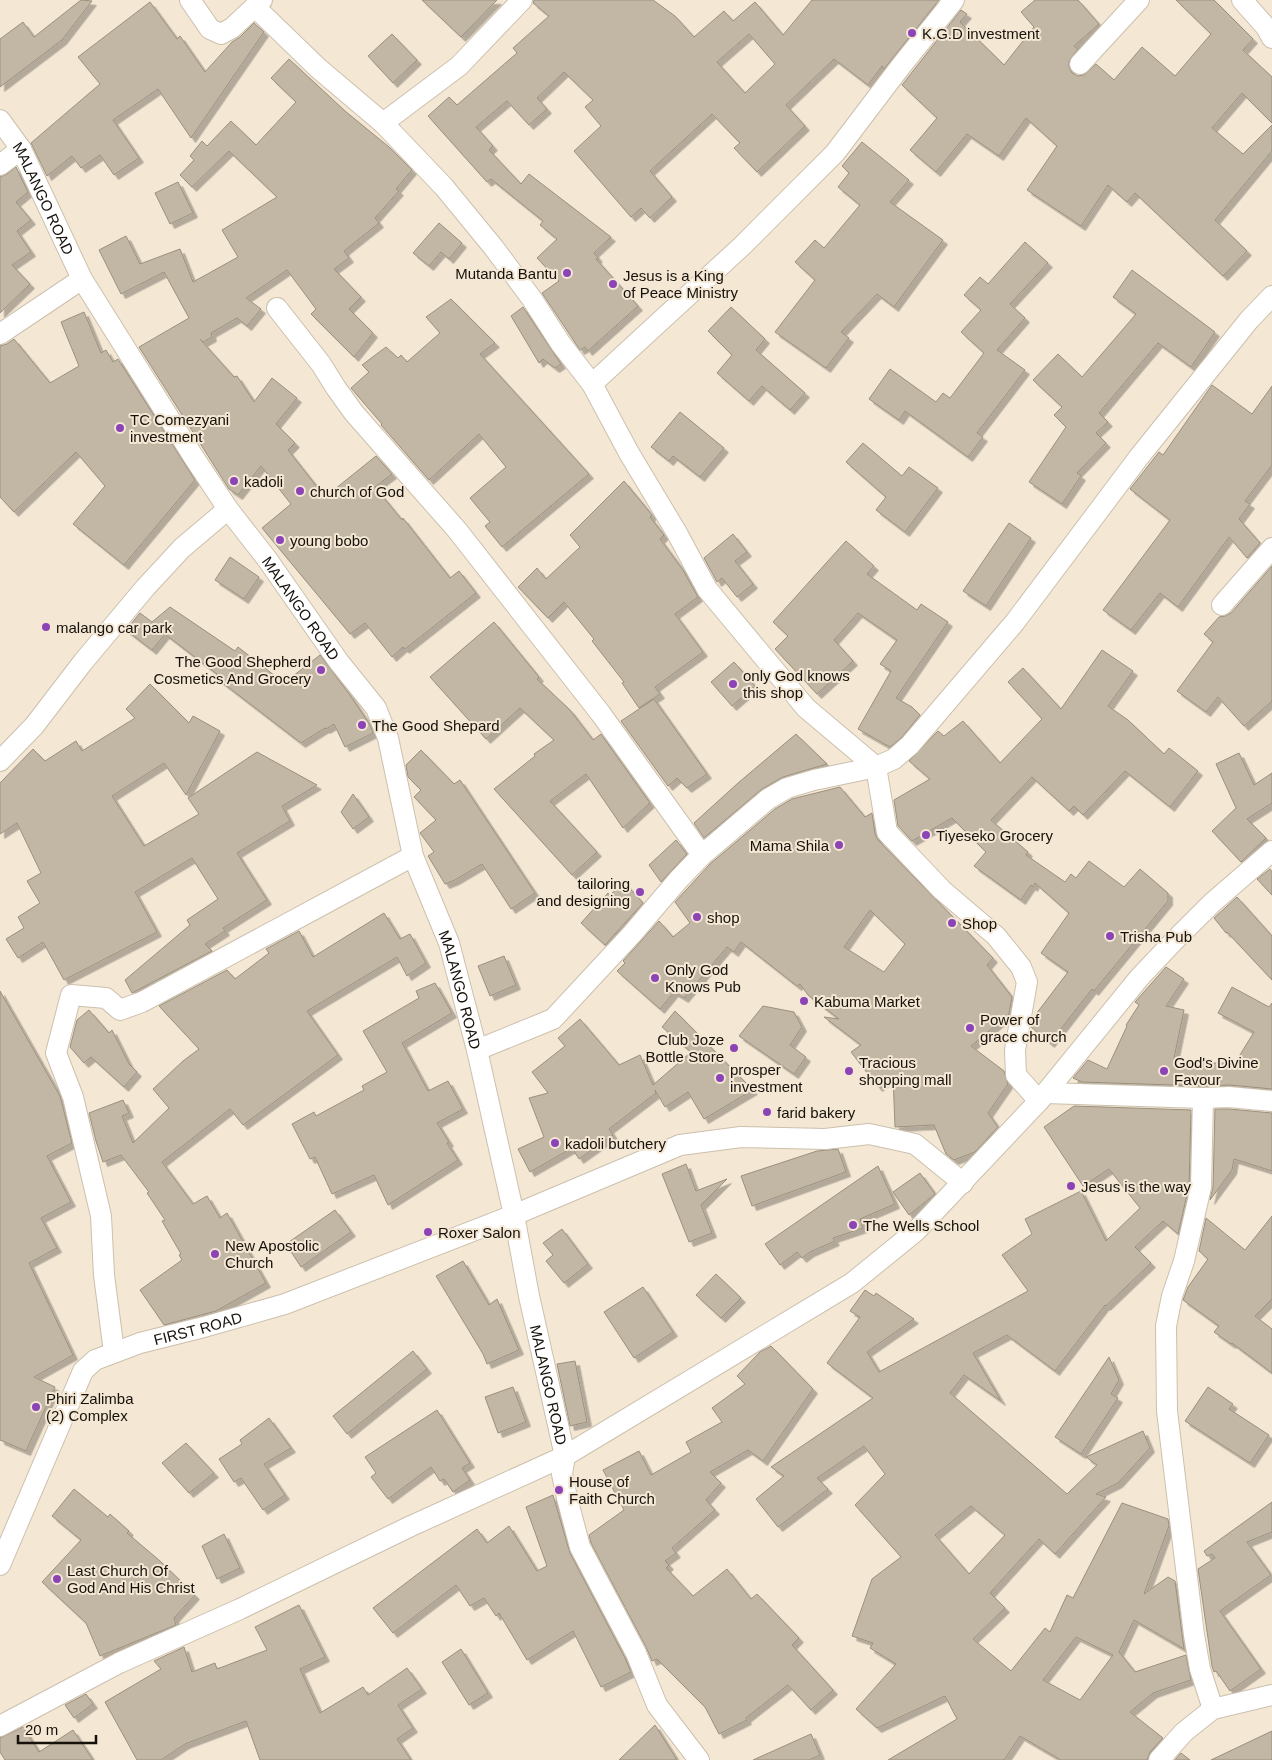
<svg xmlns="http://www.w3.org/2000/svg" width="1272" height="1760" font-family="Arial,sans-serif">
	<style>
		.building { fill: #c2b6a4; stroke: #9b907e; fill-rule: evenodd; filter: url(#shadow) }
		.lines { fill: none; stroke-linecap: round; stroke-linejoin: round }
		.street-casing { stroke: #ccc0ae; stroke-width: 22 }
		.street { stroke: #fff; stroke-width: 20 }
		.poi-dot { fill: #8b43b5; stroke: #f4e7d4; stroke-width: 2 }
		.labels { text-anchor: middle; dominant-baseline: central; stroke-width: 4; stroke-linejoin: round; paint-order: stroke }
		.poi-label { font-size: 15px; fill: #16110b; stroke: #f4e7d4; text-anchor: start }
		.street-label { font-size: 15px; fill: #16110b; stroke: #f4e7d4 }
	</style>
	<defs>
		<filter id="shadow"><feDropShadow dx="4.5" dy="4.5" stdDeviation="0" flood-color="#0004"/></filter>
	</defs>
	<rect width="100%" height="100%" fill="#f4e7d4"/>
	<g class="building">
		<polygon points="81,0 92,1 62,40 0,87 0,39 23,22 34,37"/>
		<polygon points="422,0 497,0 461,37"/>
		<path d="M534,0H653L675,16L694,37L724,11L733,21L755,2L783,35L812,0H939L884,69L882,66L868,85L834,59L786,105L805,126L757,172L734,148L740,143L712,114L650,171L672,197L650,218L641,208L631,217L574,151L601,126L585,107L593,100L564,72L537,98L547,109L529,125L507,101L476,127L493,146L489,150L521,184L529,174L611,237L594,253L598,258L596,259L638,306L588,351L585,347L580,350L542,293L559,281L537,258L557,239L540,225L543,221L491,179L487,182L428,116L449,97L457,105L517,53L513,48L549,16L533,3ZM749,34L775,64L745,93L717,62Z"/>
		<polygon points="1035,0 1078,0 1099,24 1074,46 1078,49 1069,61 1069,67 1072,73 1078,76 1084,75 1096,64 1114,80 1142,47 1175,76 1211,34 1176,0 1214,0 1253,39 1243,50 1272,77 1272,123 1242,93 1212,128 1243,154 1272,125 1272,151 1215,220 1247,251 1223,276 1135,193 1127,202 1108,185 1081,226 1027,190 1057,146 1026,118 999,156 967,134 936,172 910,150 937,118 902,85 961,10 967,14 960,22 1004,65 1034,27 1021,12"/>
		<polygon points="150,2 177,39 180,36 205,72 232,42 240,37 254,23 264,32 191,138 158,89 113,120 139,158 114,175 100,155 81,168 72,156 47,176 31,143 100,84 78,57"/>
		<polygon points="392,34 417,60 393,83 368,56"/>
		<polygon points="289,59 345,111 389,147 412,170 396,189 399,191 375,218 379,223 344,251 349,258 334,269 361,297 349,309 373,333 354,357 311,314 316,309 287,270 246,298 261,309 247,326 237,318 211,333 212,337 203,342 200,339 234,377 237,376 254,402 272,378 297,398 276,424 295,443 288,450 325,497 376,456 392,474 375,487 402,520 403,518 450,578 459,571 476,593 405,649 403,647 392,657 365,623 350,634 262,528 291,504 261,466 238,495 229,489 139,347 189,318 164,272 121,294 99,250 126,236 140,264 180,249 193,282 238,257 222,230 277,197 229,151 192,187 180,175 194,160 190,156 202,141 207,146 231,121 256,145 296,102 271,78"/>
		<polygon points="862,142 909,180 890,202 943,240 894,307 877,294 841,332 849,338 826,368 775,332 815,280 795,262 815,240 824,248 860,205 838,187 849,173 842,166"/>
		<polygon points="16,167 28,192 16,202 31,220 17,231 31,252 12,265 30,284 0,313 0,177 7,174"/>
		<polygon points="178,182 193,213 170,224 155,193"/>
		<polygon points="439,223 462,243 449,259 441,252 429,266 413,253"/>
		<polygon points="1025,242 1048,263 1010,304 1025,318 997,350 1025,370 977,433 983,437 968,457 905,411 899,420 869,399 890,369 936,402 943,393 950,398 984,353 961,332 981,310 964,295 980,277 988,284"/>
		<polygon points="1132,270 1215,332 1191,367 1158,343 1099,413 1108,422 1096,433 1106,443 1077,473 1081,476 1062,504 1029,482 1066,427 1054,415 1062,407 1033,380 1058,354 1082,377 1136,314 1113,297"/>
		<polygon points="451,299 495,343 480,354 589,474 502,547 485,526 490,522 470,498 506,467 479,434 429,480 381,425 382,424 351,388 369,372 362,365 386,347 398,358 401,355 407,362 440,333 426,317"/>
		<polygon points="523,307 561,364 555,368 543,359 539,363 511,316"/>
		<polygon points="731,307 765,339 756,350 805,393 790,410 762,386 749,401 717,373 732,355 708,331"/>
		<polygon points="84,312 101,353 106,350 113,362 118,359 195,480 124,565 73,524 105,486 76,452 14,512 0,497 0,346 7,344 14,339 50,383 79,366 61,322"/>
		<polygon points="1212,385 1252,414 1272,386 1272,465 1245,501 1250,504 1239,519 1260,543 1247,558 1229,537 1178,607 1160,593 1131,630 1103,610 1170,520 1130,489 1159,452 1163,455"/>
		<polygon points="680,412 724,448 700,477 673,456 669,461 651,447"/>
		<polygon points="863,443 902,476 909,467 938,488 905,532 876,510 886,497 846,462"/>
		<polygon points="624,481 652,515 650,517 664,535 660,539 683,570 698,597 675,614 703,652 655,687 660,694 639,708 622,683 624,682 592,641 594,639 564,602 548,618 518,587 537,568 546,579 580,547 570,535"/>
		<polygon points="1009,523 1031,538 986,606 963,591"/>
		<polygon points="733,534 747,552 735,561 753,584 737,597 722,578 717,582 704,558"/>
		<polygon points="846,541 874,566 867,574 917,610 921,604 948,622 896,698 912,707 920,715 902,737 890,747 858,729 891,671 880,664 897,640 858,613 834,640 853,661 817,694 775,649 788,636 773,622"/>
		<polygon points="230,557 259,577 244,599 215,580"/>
		<polygon points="1272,566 1272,701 1244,726 1218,697 1206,712 1177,691 1213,642 1204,634 1219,617 1225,616 1231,613"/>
		<polygon points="170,607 235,651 238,647 284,683 320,655 350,695 370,725 373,733 345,747 334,724 326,729 325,728 301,743 215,677 217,674 165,634 152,650 126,630 140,613 152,622"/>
		<polygon points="494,622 539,677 537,679 570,710 593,740 601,734 650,803 623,828 586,774 550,801 597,852 572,875 494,789 535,756 534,754 554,740 520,708 486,739 430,677"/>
		<polygon points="1102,650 1133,671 1108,706 1128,720 1164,754 1169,748 1198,771 1170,807 1125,771 1083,815 1074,806 1069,811 1032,777 991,820 1028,852 1026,855 1065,882 1071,874 1076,878 1089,861 1124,887 1140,869 1168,893 1168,901 1094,991 1092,989 1050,1043 1031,1027 1033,1018 1068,972 1041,953 1069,913 1035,883 1033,887 1031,885 1021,900 974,866 986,852 952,818 912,841 898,826 894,800 930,779 909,761 938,731 944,736 963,721 1000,763 1042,719 1008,682 1023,668 1061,709"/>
		<polygon points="734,662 755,686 732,706 711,682"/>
		<polygon points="150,684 189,723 193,716 220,731 186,795 164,763 112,796 144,846 199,814 188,798 257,752 317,785 282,806 290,821 237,853 267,900 223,928 225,931 205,944 212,951 132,993 125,980 190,925 187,920 218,899 192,858 135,892 157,932 64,980 43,942 18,958 6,939 24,928 18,917 40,903 27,881 41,873 17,823 0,834 0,783 33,749 45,761 76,741 82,751 135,718 126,709"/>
		<polygon points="654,699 707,774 687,788 677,778 668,786 621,721"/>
		<polygon points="796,734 827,764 783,777 762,789 704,838 694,823 738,783"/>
		<polygon points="421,750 454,784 460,780 535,893 511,909 482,864 455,880 445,884 428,856 434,852 420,833 436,820 414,797 421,790 408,777 406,765"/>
		<polygon points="1239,753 1254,785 1272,773 1272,803 1247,819 1266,838 1241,862 1212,831 1236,808 1216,764"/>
		<path d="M840,787L865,817L872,813L875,834L878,840L993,958L987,965L1012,997L1009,1014L971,1046L1004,1071L1008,1084L988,1113L998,1127L975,1152L954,1160L946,1154L934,1125L895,1127L893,1075L878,1087L851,1052L861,1045L824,1017L839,1019L808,995L800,984L797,986L741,942L734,952L727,947L684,998L674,992L660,1009L617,971L625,963L623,961L659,921L673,937L690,923L675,902L710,864L775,809L792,799ZM870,910L905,944L884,972L844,947Z"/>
		<polygon points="353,794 369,817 353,829 341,812"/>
		<polygon points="676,840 687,854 661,882 649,865"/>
		<polygon points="1270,869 1272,872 1272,895 1257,879"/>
		<polygon points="624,882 643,903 605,945 581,923 608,893 610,895"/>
		<polygon points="1237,897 1272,936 1272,980 1227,932 1226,933 1214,918"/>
		<polygon points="384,913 400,939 410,934 426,963 407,976 397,957 307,1011 338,1055 243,1125 230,1109 162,1162 193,1204 207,1196 220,1218 227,1213 266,1283 216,1311 164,1325 140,1290 182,1260 179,1255 181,1254 162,1221 165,1220 147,1193 149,1192 121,1155 103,1162 96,1141 89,1113 123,1100 129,1113 122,1116 133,1143 169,1108 153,1089 183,1061 199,1049 159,1006 227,970 235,979 269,953 266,949 299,931 313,957"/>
		<polygon points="504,956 516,985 490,996 478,966"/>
		<polygon points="1166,967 1184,979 1166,1006 1184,1010 1173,1063 1235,1063 1254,1032 1218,1013 1232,987 1269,1007 1272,1003 1272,1089 1230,1085 1203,1086 1082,1082 1073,1078 1088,1060 1107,1069 1127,1026 1126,1025 1139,1005 1135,1002"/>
		<polygon points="435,983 452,1013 402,1043 428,1091 448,1081 463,1109 437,1123 449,1142 447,1143 458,1160 388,1205 374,1175 332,1194 315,1157 310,1159 292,1124 314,1112 316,1116 364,1090 362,1086 387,1072 363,1031 419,998 416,991"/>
		<polygon points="0,991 60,1096 72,1143 47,1156 71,1202 41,1218 57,1248 29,1263 73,1355 34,1377 55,1387 26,1451 0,1440"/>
		<polygon points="763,1006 794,1012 802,1027 790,1045 806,1057 794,1074 739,1036"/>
		<polygon points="89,1010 109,1033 112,1030 129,1064 137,1072 124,1087 91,1057 84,1063 70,1047 77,1020"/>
		<polygon points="675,1011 753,1090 704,1119 688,1092 665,1107 655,1090 656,1093 609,1129 613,1135 579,1159 572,1148 530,1172 518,1149 544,1137 529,1098 548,1093 532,1072 565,1046 558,1038 580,1019 619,1065 640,1055 653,1085 691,1052 662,1027"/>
		<path d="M1074,1106L1191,1110L1189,1186L1178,1234L1163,1221L1135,1247L1151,1263L1106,1306L1105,1305L1055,1371L1007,1335L973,1353L1001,1401L964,1375L950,1393L1067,1494L1097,1465L1086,1457L1143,1431L1150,1448L1118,1483L1096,1494L1106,1497L1055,1554L1039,1539L990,1593L1005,1608L973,1639L1011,1671L1045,1628L1050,1632L1067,1595L1073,1598L1122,1503L1168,1519L1169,1526L1144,1594L1168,1577L1175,1581L1184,1649L1134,1620L1119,1652L1135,1672L1186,1655L1191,1680L1153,1693L1130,1712L1163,1738L1150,1752L1147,1760H1061L1020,1736L1004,1760H888L957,1719L945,1696L877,1728L856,1709L896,1664L870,1648L873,1643L852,1636L872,1579L901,1557L855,1505L885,1474L864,1446L817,1478L828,1489L778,1527L756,1499L784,1476L771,1467L873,1398L827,1363L860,1317L850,1311L865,1290L874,1296L876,1293L914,1319L867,1352L879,1372L1028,1291L1002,1255L1032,1234L1025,1219L1081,1191L1106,1241L1140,1208L1109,1169L1083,1186L1044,1127ZM971,1506L1005,1535L969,1574L935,1535ZM1076,1637L1113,1655L1080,1700L1043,1680Z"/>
		<polygon points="1215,1109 1229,1109 1272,1113 1272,1171 1234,1159 1232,1170 1210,1200 1213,1187"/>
		<polygon points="838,1149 846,1172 752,1206 741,1176 817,1151"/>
		<polygon points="686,1164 696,1191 727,1179 701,1205 712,1233 689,1242 662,1174"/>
		<polygon points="878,1166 895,1204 860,1219 863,1228 833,1238 835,1241 810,1252 802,1258 797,1252 780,1265 765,1244"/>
		<polygon points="920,1173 935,1194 909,1215 893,1192"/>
		<polygon points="335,1210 351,1232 301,1267 286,1244"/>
		<polygon points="1272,1216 1272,1299 1255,1316 1272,1329 1272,1373 1232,1343 1231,1344 1214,1332 1219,1326 1183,1300 1188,1287 1208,1259 1199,1251 1206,1218 1245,1250"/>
		<polygon points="562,1229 588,1264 564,1283 546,1261 553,1255 543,1243"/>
		<polygon points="463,1261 489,1305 497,1299 519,1350 487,1364 483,1354 436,1276"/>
		<polygon points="716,1274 741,1298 721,1318 696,1295"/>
		<polygon points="643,1287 673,1332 634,1358 604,1312"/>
		<polygon points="771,1346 813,1389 763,1461 748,1450 710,1472 721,1483 706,1500 715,1510 672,1548 676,1553 665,1561 669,1565 666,1568 693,1596 727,1569 751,1599 757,1594 799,1638 792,1645 833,1690 811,1710 788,1685 746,1718 747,1720 719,1734 705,1707 657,1659 652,1661 646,1647 591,1543 589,1535 624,1510 603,1470 639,1451 651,1475 691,1452 686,1442 722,1422 712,1408 745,1384 737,1376 760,1352"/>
		<polygon points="413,1351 427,1369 347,1434 333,1416"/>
		<polygon points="1109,1357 1119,1380 1111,1394 1118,1398 1081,1454 1055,1437"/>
		<polygon points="575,1361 587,1422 570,1426 557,1364"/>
		<polygon points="513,1387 526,1422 498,1433 485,1397"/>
		<polygon points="1208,1387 1233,1404 1229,1409 1269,1435 1250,1463 1185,1421"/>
		<polygon points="437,1410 470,1463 462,1468 470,1480 453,1492 444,1479 440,1481 431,1467 388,1499 371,1477 376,1473 365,1457"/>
		<polygon points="269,1418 291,1448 264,1464 285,1495 263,1510 241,1478 234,1482 219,1459 242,1444 240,1440"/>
		<polygon points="186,1443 214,1473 189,1493 162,1463"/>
		<polygon points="74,1489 108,1517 110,1514 129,1531 127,1533 160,1561 195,1595 174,1618 176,1625 100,1656 86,1623 42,1582 81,1540 52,1516"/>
		<polygon points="553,1495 570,1553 625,1658 631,1672 601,1687 573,1631 527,1660 499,1613 496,1616 484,1598 470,1606 456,1585 393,1633 373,1608 477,1529 487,1543 509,1526 537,1571 547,1566 526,1507"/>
		<polygon points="1272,1502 1272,1532 1247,1542 1271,1575 1220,1611 1261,1669 1230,1691 1216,1671 1214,1672 1212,1666 1198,1569 1215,1558 1212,1554 1207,1556 1204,1551"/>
		<polygon points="224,1534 240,1568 217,1579 202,1546"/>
		<polygon points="299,1605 325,1657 300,1669 320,1713 363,1687 368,1695 407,1668 422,1689 398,1705 413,1728 397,1739 411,1760 260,1760 246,1721 185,1744 161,1760 137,1760 105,1702 161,1669 154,1661 184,1647 192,1672 215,1663 217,1669 267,1650 255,1627"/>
		<polygon points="461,1649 488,1693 469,1705 442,1662"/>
		<polygon points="86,1694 93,1704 74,1718 65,1705"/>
		<polygon points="655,1725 677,1760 619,1760"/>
		<polygon points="23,1727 39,1752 73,1730 93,1760 5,1760 0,1752 0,1738"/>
		<polygon points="1272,1731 1272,1760 1211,1760"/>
		<polygon points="811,1734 820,1755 809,1760 753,1760"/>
		<polygon points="1181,1753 1190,1760 1175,1760"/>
	</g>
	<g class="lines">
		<defs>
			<g id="street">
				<polyline points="190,0 210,29 221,34 232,28 262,0"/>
				<polyline points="1242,0 1266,27 1272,38"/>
				<polyline points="255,7 318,68 383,123 444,187 494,248 532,299 561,344 592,384 629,453 677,533 707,589 806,708 876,767 887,832 942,890 996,936 1021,967 1027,982 1015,1050 1016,1075 1039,1101"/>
				<polyline points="1080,64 1139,0"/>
				<path id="s1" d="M0,120L21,149L82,279L193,456L228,509L267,559L339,662L376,708L388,738L413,856L449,943L477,1050L514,1215L529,1296L565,1456L562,1474L567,1498L580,1547L636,1653L657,1705L699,1760"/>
				<polyline points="383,123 459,66 522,0"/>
				<polyline points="0,165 21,149"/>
				<polyline points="277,308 321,364 336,388 354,413 457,530 601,714 702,855"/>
				<polyline points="0,334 82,279"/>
				<polyline points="592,384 742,246 835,153 901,66 954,0"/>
				<polyline points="1222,605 1272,548"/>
				<polyline points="0,761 34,726 83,662 145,588 182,548 228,509"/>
				<polyline points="477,1050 553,1019 632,934 679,879 702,855 768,799 787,788 814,780 876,767 894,759 910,745 1015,622 1139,457 1249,320 1272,296"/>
				<polyline points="1045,1093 1203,1098 1229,1097 1272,1101"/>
				<polyline points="1203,1098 1201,1187 1184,1261 1172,1296 1166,1326 1167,1411 1194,1635 1200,1669 1213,1709"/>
				<polyline points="114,1352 104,1275 101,1216 73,1097 56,1053 71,995 106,998 120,1010 142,1002 413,856"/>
				<path id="s2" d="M0,1565L83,1371L95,1360L140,1343L204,1327L285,1304L514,1215L680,1145L741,1137L825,1139L869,1134L915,1144L963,1183"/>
				<polyline points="0,1726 119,1663 240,1609 411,1526 565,1456 852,1283 916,1231 1039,1101 1139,978 1172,943 1212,903 1272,851"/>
				<polyline points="1159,1760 1184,1732 1213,1709 1272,1695"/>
			</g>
		</defs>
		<use href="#street" class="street-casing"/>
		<use href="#street" class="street"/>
	</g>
	<g class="poi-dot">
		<circle cx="912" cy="33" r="5"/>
		<circle cx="567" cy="273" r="5"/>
		<circle cx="613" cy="284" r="5"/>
		<circle cx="120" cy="428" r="5"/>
		<circle cx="234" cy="481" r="5"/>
		<circle cx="300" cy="491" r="5"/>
		<circle cx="280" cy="540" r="5"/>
		<circle cx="46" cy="627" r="5"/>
		<circle cx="321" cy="670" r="5"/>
		<circle cx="733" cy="684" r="5"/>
		<circle cx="362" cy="725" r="5"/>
		<circle cx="926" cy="835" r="5"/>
		<circle cx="839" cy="845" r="5"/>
		<circle cx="640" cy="892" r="5"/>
		<circle cx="697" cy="917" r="5"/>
		<circle cx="952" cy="923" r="5"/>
		<circle cx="1110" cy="936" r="5"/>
		<circle cx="655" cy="978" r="5"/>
		<circle cx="804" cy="1001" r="5"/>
		<circle cx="970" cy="1028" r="5"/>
		<circle cx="734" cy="1048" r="5"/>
		<circle cx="849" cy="1071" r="5"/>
		<circle cx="1164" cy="1071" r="5"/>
		<circle cx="720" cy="1078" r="5"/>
		<circle cx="767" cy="1112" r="5"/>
		<circle cx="555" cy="1143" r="5"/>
		<circle cx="1071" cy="1186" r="5"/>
		<circle cx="853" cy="1225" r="5"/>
		<circle cx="428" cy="1232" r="5"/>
		<circle cx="215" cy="1254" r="5"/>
		<circle cx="36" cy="1407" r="5"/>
		<circle cx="559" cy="1490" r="5"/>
		<circle cx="57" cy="1579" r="5"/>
	</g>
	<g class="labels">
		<g class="poi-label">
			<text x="922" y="33">K.G.D investment</text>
			<text x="557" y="273" text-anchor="end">Mutanda Bantu</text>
			<text x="623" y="275">Jesus is a King<tspan x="623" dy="17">of Peace Ministry</tspan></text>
			<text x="130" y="419">TC Comezyani<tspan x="130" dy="17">investment</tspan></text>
			<text x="244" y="481">kadoli</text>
			<text x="310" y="491">church of God</text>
			<text x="290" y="540">young bobo</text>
			<text x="56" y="627">malango car park</text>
			<text x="311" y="661" text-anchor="end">The Good Shepherd<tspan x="311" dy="17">Cosmetics And Grocery</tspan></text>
			<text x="743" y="675">only God knows<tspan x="743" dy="17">this shop</tspan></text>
			<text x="372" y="725">The Good Shepard</text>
			<text x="936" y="835">Tiyeseko Grocery</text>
			<text x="829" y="845" text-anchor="end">Mama Shila</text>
			<text x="630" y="883" text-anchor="end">tailoring<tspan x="630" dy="17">and designing</tspan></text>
			<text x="707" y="917">shop</text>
			<text x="962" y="923">Shop</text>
			<text x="1120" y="936">Trisha Pub</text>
			<text x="665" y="969">Only God<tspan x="665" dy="17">Knows Pub</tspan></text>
			<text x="814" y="1001">Kabuma Market</text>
			<text x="980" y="1019">Power of<tspan x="980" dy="17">grace church</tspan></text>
			<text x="724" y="1039" text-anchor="end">Club Joze<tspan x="724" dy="17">Bottle Store</tspan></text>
			<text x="859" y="1062">Tracious<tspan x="859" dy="17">shopping mall</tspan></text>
			<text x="1174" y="1062">God's Divine<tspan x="1174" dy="17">Favour</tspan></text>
			<text x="730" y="1069">prosper<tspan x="730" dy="17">investment</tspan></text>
			<text x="777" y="1112">farid bakery</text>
			<text x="565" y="1143">kadoli butchery</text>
			<text x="1081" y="1186">Jesus is the way</text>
			<text x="863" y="1225">The Wells School</text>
			<text x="438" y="1232">Roxer Salon</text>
			<text x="225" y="1245">New Apostolic<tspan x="225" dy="17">Church</tspan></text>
			<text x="46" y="1398">Phiri Zalimba<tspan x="46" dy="17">(2) Complex</tspan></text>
			<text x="569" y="1481">House of<tspan x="569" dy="17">Faith Church</tspan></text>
			<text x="67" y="1570">Last Church Of<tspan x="67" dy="17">God And His Christ</tspan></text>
		</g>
		<g class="street-label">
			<text stroke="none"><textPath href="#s1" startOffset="90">MALANGO ROAD</textPath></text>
			<text stroke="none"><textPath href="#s1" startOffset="575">MALANGO ROAD</textPath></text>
			<text stroke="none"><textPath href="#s1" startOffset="995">MALANGO ROAD</textPath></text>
			<text stroke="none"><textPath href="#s2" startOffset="335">FIRST ROAD</textPath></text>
			<text stroke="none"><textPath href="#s1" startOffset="1400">MALANGO ROAD</textPath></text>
		</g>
	</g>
	<path d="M18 1735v8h78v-8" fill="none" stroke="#16110b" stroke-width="2.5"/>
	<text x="25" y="1735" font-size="15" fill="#16110b" stroke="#f4e7d4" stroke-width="4" paint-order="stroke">20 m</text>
</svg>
